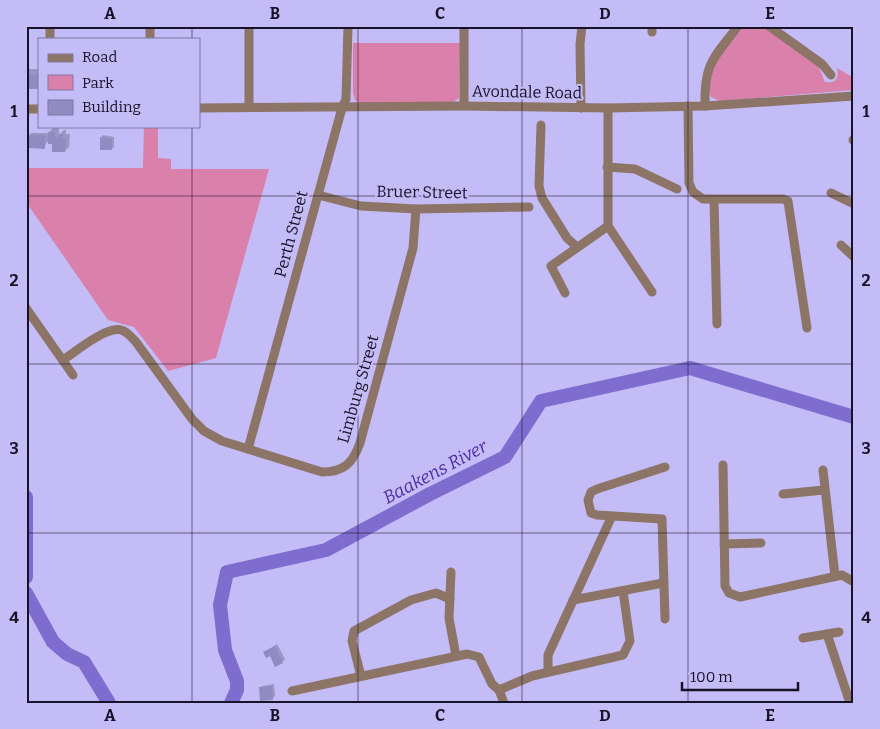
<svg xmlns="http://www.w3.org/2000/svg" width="880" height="729" font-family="Bitter,serif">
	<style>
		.green { fill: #d980ab }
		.shadow { fill: #0003 }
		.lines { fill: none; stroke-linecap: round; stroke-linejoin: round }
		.river { stroke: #7f6ccf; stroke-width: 14 }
		.building { fill: #928bc1 }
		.minor { stroke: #8c7467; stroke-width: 9 }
		.grid { fill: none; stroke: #161227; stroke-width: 1; stroke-opacity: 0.55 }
		.labels { text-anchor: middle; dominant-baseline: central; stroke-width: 4; stroke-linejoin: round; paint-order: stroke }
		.street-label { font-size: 16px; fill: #161227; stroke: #c4bcf6 }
		.water-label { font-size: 18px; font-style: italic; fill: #502da3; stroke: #c4bcf6 }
		.neatline { fill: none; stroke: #161227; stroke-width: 2 }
		.grid-label { font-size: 16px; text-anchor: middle; font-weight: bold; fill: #161227 }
	</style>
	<rect width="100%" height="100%" fill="#c4bcf6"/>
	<g class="green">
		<path d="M743,26H763L818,65L825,82C836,84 839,78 837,68L854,78V90L720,101L711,97C701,71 728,46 743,26Z"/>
		<polygon points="353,43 460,43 459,98 452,103 359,103 355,100 353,93"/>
		<polygon points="144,126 158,126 158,158 171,159 171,169 269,169 216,358 168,371 134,327 108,320 26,202 26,168 143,168"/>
	</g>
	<g class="shadow">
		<rect x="26" y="69" width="13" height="19"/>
		<polygon points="53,128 59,128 59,135 64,130 66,130 66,134 70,134 69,147 65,151 53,142 47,142 44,148 29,135 31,133 48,133"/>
		<polygon points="103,135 114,137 114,147 112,149 101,137"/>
		<polygon points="277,644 285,659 282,662 265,652"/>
		<polygon points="274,684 275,696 273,698 260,688 263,686"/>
	</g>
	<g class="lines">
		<g class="river">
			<polyline points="26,497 26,577"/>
			<polyline points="26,593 53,642 67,654 84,662 109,703"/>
			<polyline points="231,703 237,690 237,681 225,650 220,605 227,572 326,550 430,494 505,457 541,401 690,368 854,417"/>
		</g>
	</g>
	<g class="building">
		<polygon points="39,74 39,89 26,89 26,75"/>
		<polygon points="48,132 55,132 55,137 59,137 59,134 63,134 63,138 66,138 65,152 52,152 52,144 48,144"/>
		<polygon points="27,135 45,135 45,149 27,148"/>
		<polygon points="100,137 112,139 112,150 100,150"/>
		<polygon points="275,646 283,663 275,667 270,656 266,658 263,652"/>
		<polygon points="272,686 273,700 260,701 259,687"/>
	</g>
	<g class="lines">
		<g class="minor">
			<polyline points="50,26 50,39"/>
			<polyline points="464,26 464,106"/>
			<polyline points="769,26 822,64 831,75"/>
			<polyline points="652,32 652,26"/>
			<polyline points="150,39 150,26"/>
			<polyline points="688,106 689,183 693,192 703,199 783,199 788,201 807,328"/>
			<path d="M705,106C704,63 713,59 738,26"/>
			<polyline points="249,107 249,26"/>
			<polyline points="199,108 464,106 608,108 705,106 854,96"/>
			<polyline points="581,108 580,44 582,26"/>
			<polyline points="608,108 608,226 652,292"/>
			<polyline points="26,109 39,109"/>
			<polyline points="541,125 539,186 542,198 567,238 577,247"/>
			<polyline points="853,140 854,140"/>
			<polyline points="607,167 635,169 677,189"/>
			<polyline points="831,193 854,204"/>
			<polyline points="318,195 361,206 416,209 529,207"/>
			<polyline points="714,200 717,324"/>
			<polyline points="841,245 854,257"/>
			<polyline points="565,293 551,266 608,226"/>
			<polyline points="26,308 73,375"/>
			<path d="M63,360C75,352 106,326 121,330C127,331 131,337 136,342L192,419L204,431L222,441L322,472C344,472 353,463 360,443L413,248L416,209"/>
			<polyline points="248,449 342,108 346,99 348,26"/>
			<polyline points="723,465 725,586 729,593 740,597 842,575 854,582"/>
			<polyline points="665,467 597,489 591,492 588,500 591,513 597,515 662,519 665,619"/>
			<polyline points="823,470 835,576"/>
			<polyline points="783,494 824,490"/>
			<polyline points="724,544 761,543"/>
			<polyline points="451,572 449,618 456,656"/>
			<polyline points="573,600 663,583"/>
			<polyline points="827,634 850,703"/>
			<polyline points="803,638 839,632"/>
			<polyline points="548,672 548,655 611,518"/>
			<polyline points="361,676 352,641 354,631 411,600 436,593 450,599"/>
			<polyline points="499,690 532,676 623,655 630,641 623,591"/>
			<polyline points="499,690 504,703"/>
			<polyline points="292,691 467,654 479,657 492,684 499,690"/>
		</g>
	</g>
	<path class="grid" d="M192,26V39M358,26V703M522,26V703M688,26V703M192,126V703M26,196H854M26,364H854M26,533H854"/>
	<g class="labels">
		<g class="street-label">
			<text transform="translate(527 92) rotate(1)">Avondale Road</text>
			<text transform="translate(422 192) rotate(1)">Bruer Street</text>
			<text transform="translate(291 234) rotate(-75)">Perth Street</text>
			<text transform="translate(358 389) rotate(-74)">Limburg Street</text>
		</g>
		<g class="water-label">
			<text transform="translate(435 472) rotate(-28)">Baakens River</text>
		</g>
	</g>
	<rect width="880" height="729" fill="none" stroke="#c4bcf6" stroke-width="55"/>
	<rect x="38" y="38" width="162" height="90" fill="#c4bcf6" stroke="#7e78a3"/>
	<rect x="48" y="54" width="25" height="8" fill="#8c7467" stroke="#7e78a3"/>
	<text x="82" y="62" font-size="15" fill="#161227">Road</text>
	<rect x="48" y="75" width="25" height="15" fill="#d980ab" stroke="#7e78a3"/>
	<text x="82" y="88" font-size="15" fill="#161227">Park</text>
	<rect x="48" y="100" width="25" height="15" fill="#928bc1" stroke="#7e78a3"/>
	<text x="82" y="112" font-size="15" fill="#161227">Building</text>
	<path d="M682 682v8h116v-8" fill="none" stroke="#161227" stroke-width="2.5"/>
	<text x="690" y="682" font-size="15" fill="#161227" stroke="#c4bcf6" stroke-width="4" paint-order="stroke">100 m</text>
	<rect x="28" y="28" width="824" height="674" class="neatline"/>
	<g class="grid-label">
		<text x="110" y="19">A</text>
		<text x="275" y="19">B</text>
		<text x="440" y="19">C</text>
		<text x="605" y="19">D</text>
		<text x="770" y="19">E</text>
		<text x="14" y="117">1</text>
		<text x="866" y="117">1</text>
		<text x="14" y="286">2</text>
		<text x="866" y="286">2</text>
		<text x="14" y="454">3</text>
		<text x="866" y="454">3</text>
		<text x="14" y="623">4</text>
		<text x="866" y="623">4</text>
		<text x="110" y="721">A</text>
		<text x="275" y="721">B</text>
		<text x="440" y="721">C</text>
		<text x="605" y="721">D</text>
		<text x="770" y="721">E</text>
	</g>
</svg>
